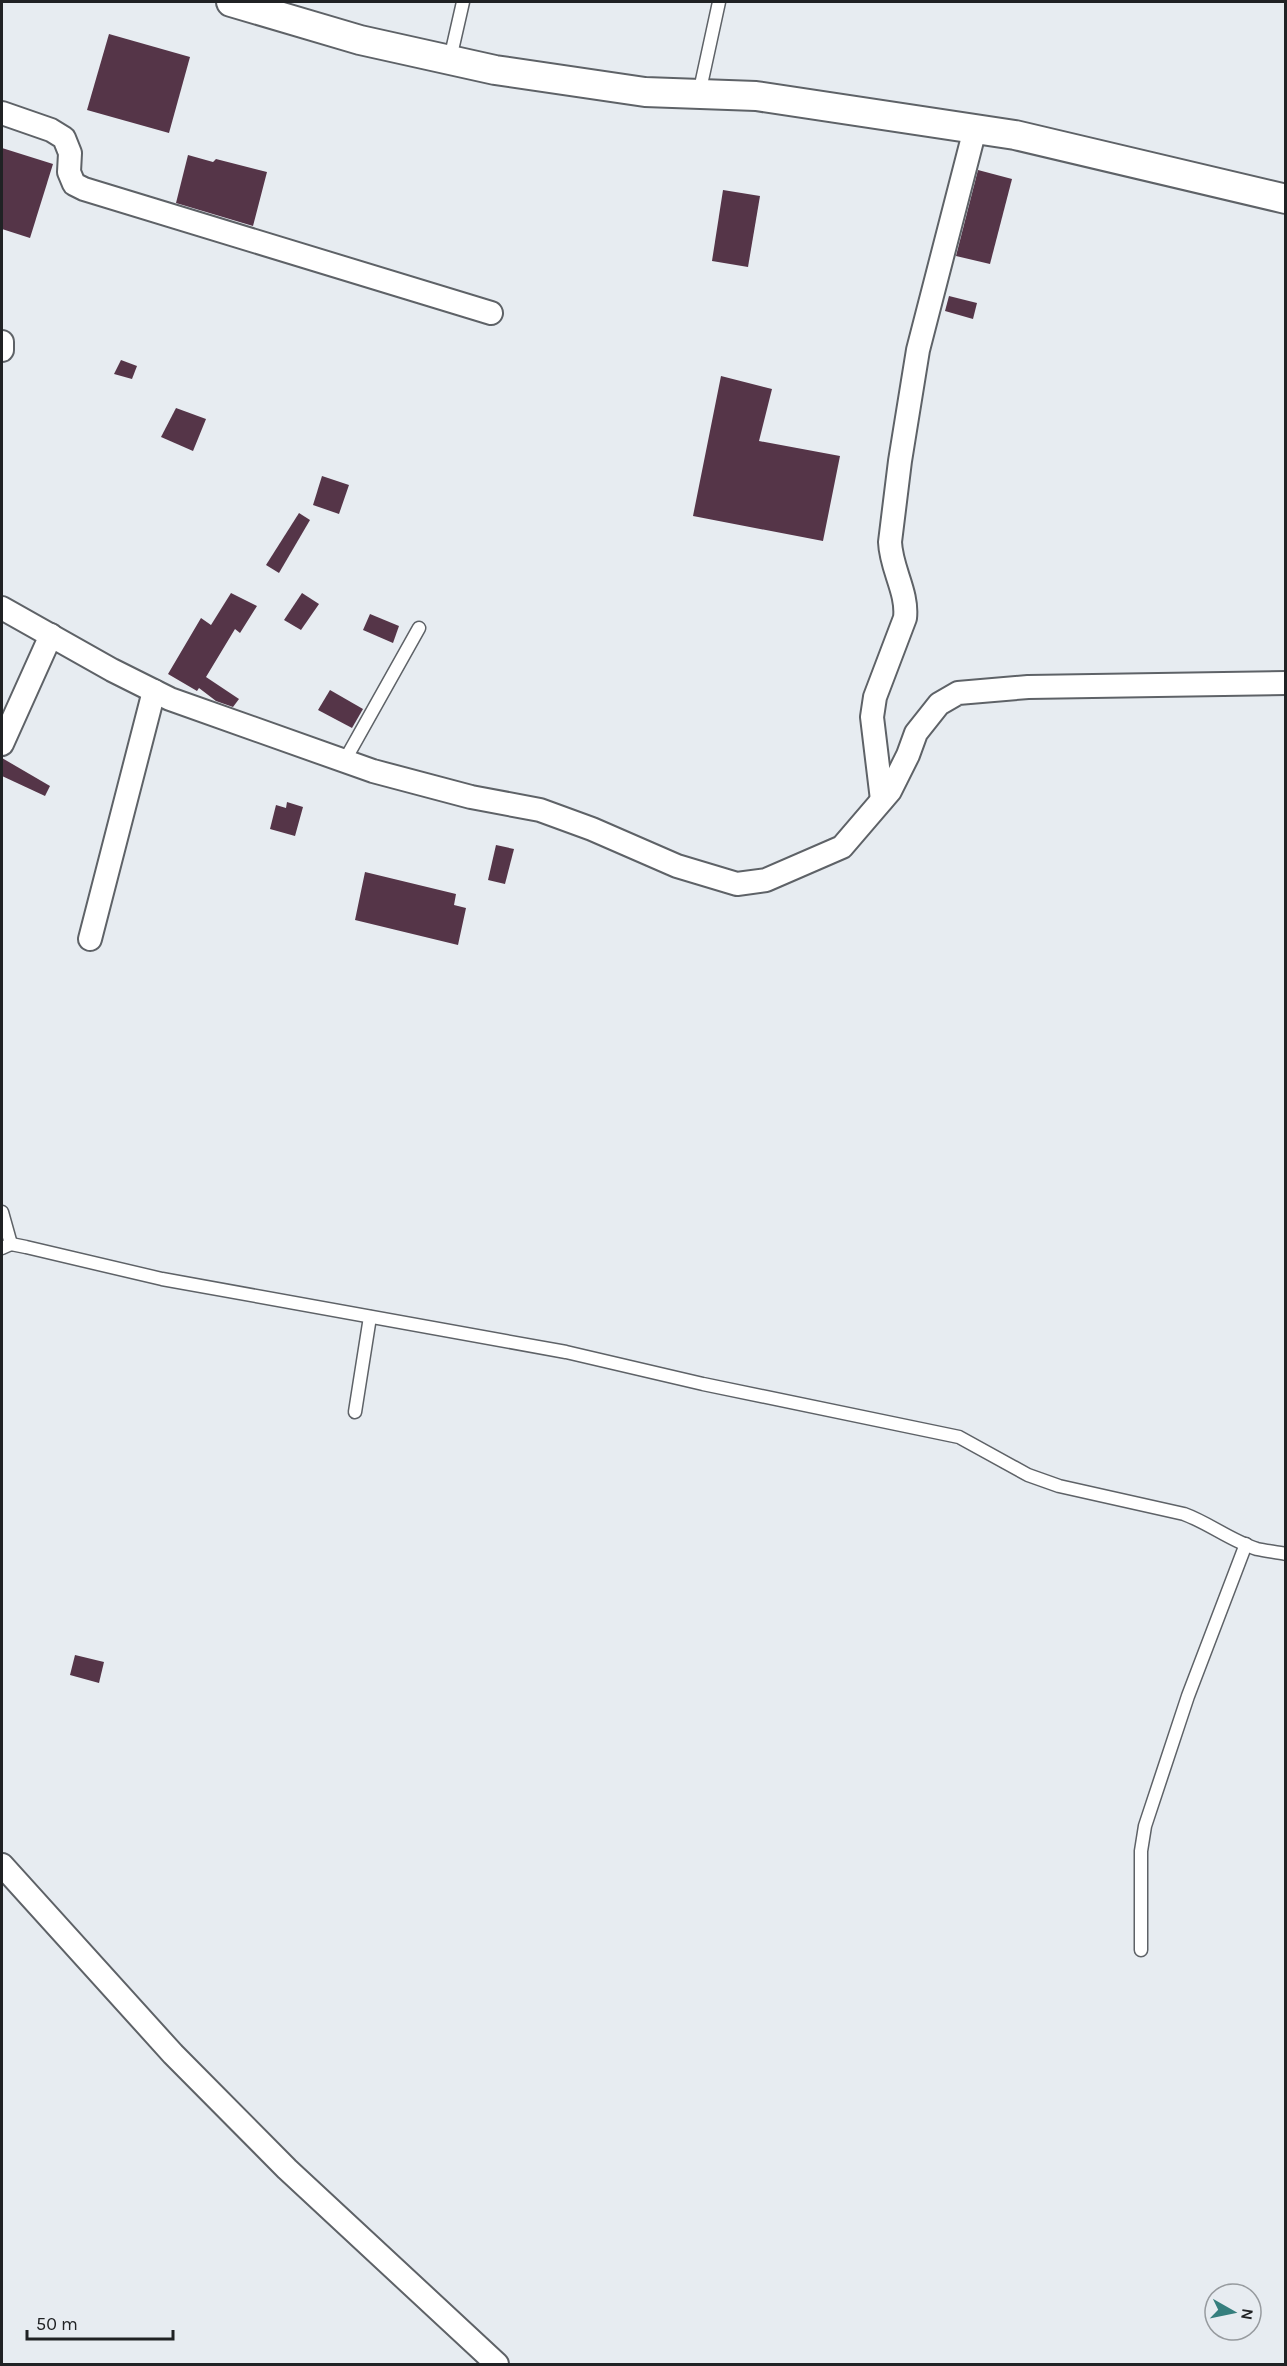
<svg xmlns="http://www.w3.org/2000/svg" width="1287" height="2366" font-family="Karla,sans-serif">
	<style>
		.building { fill: #553548 }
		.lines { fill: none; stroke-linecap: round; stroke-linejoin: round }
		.service-casing { stroke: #5e6267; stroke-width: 15 }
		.minor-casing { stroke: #5e6267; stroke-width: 26 }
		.tertiary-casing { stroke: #5e6267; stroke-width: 32 }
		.service { stroke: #fff; stroke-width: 12 }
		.minor { stroke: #fff; stroke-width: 22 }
		.tertiary { stroke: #fff; stroke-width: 28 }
	</style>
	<rect width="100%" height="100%" fill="#e7ecf1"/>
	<g class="building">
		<polygon points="109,34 190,57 169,133 87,110"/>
		<polygon points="2,148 53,164 30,238 2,229"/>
		<polygon points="188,155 213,162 216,159 267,172 253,226 176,203"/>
		<polygon points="978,170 1012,179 990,264 956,256"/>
		<polygon points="723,190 760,196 748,267 712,261"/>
		<polygon points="949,296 977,303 973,319 945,311"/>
		<polygon points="121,360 137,366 132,379 114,374"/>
		<polygon points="721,376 772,389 759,441 840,456 823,541 693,516"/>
		<polygon points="176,408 206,419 193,451 161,437"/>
		<polygon points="322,476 349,485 339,514 313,505"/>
		<polygon points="299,513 310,520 279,573 266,565"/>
		<polygon points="231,593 257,606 240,633 235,629 206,677 239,699 233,707 216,701 199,688 197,691 168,674 201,618 211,625"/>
		<polygon points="302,593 319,604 301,630 284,620"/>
		<polygon points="370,614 399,626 393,643 363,630"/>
		<polygon points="330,690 363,709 352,728 318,710"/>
		<polygon points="2,758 50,786 45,796 2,776"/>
		<polygon points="287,802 303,807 295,836 270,829 276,805 286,808"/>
		<polygon points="496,845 514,849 505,884 488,880"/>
		<polygon points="365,872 456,894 454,905 466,908 458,945 355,920"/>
		<polygon points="75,1655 104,1662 99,1683 70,1675"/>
	</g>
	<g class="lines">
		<defs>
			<g id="service">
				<polyline points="450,59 463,2"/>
				<polyline points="699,94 719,2"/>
				<polyline points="345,760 419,628"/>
				<polyline points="2,1212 11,1244"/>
				<path d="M2,1248L11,1244L26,1247L162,1279L566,1352L703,1384L959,1437L1028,1475L1059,1486L1184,1514C1209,1523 1231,1541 1257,1549C1266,1551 1276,1552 1286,1554"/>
				<polyline points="355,1412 370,1317"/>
				<polyline points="1141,1950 1141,1851 1145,1826 1188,1696 1246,1544"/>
			</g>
			<g id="minor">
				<polyline points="2,113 51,130 64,138 70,153 69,172 74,184 84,189 491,313"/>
				<polyline points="2,342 2,350"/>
				<polyline points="2,608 112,670 170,699 373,771 471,797 540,810 592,829 677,866 737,884 766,880 842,847 890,791 908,755 916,733 939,704 958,693 1028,687 1286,683"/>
				<polyline points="2,744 51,635"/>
				<path d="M882,800L872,717L875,697L905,618C908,592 891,569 890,542L900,461L918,350L975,129"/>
				<polyline points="90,939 154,691"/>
				<polyline points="2,1865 173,2054 287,2169 497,2364"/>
			</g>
			<polyline id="tertiary" points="231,2 360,40 495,70 645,92 756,96 1015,135 1286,199"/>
		</defs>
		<use href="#service" class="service-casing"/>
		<use href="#minor" class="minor-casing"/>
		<use href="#tertiary" class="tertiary-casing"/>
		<use href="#service" class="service"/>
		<use href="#minor" class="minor"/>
		<use href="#tertiary" class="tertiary"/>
	</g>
	<rect width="1287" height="2366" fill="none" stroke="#202224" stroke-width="6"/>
	<g transform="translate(1233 2312) rotate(99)"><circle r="28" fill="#e7ecf1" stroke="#979b9f" stroke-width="1.5"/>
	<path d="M0-4.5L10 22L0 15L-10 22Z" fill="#367f7e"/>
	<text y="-9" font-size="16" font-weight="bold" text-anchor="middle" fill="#202224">N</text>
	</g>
	<path d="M27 2330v9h146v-9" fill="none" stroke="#202224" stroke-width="3"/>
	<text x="36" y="2330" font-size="18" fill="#202224" stroke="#e7ecf1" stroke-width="4.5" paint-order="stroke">50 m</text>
</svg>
